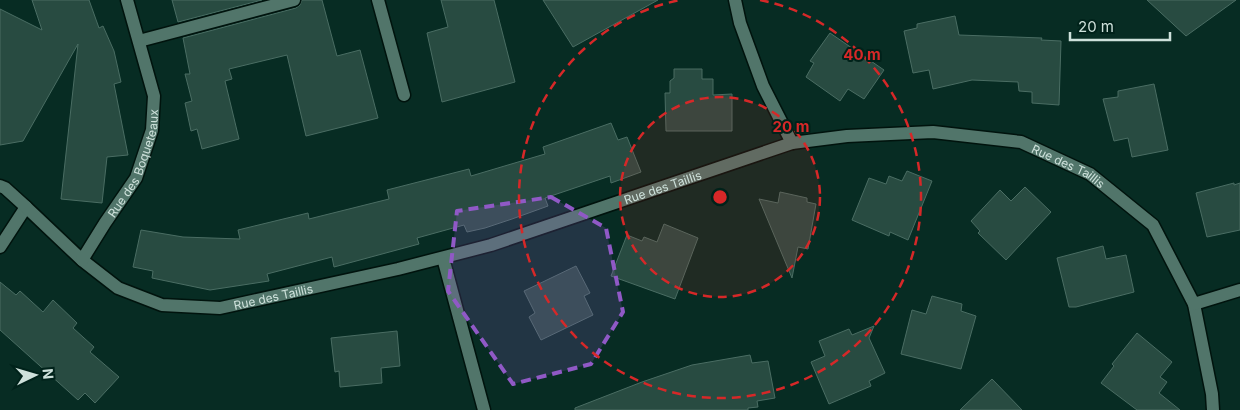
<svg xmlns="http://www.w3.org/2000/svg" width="1240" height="410" font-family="Inter,sans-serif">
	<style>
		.building { fill: #284b41; stroke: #4a6d63 }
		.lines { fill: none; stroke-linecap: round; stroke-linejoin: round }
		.service-casing { stroke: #00130d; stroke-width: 15 }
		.minor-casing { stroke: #00130d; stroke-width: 15 }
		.service { stroke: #51756a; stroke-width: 12 }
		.minor { stroke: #51756a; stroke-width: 12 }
		.marked { fill: #9059c6; fill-opacity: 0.2; stroke: #9059c6; stroke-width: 4; stroke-dasharray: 10 6; stroke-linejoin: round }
		.ring { fill: none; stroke: #d62828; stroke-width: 2.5; stroke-dasharray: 9 6 }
		.labels { text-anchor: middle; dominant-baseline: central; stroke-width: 4; stroke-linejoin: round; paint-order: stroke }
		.street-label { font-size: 12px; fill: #cee1db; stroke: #00221a }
		.centre { fill: #d62828; stroke: #00221a; stroke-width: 2.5 }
		.ring-label { font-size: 15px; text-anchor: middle; font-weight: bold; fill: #d62828; stroke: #00221a; stroke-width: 4; stroke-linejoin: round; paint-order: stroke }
	</style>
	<rect width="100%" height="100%" fill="#072c23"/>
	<g class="building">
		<polygon points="32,0 89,0 99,28 103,26 114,51 121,82 114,84 128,155 107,157 102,203 61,199 78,44 23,141 0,145 0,9 42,30"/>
		<polygon points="172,0 262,0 178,22"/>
		<polygon points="302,0 322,0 337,56 360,50 378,118 306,136 287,55 229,69 232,79 225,81 239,139 202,149 197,129 191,131 185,103 192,101 185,74 190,74 183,38 296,8 300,5"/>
		<polygon points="441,0 494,0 515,82 442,102 427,33 448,27"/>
		<polygon points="543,0 658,0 573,47"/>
		<polygon points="1147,0 1236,0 1186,36"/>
		<polygon points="955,16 959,35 1042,38 1041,40 1061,41 1059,105 1032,103 1032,92 1019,91 1018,82 972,80 933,89 929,70 913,73 904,31 917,28 917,24"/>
		<polygon points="830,33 884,70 864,99 848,89 840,101 806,77 814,63 810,61"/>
		<polygon points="674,69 702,69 702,79 713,79 713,95 732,94 732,131 666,131 665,93 670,93 670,81 674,78"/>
		<polygon points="1154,84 1168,150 1132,157 1128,138 1114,141 1103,99 1118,97 1118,91"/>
		<polygon points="611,123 618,140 627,137 641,172 611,183 610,176 545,198 548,206 512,219 485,228 467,232 464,225 417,238 419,244 334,267 332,257 267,274 269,281 210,290 152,278 153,271 133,267 141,230 183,237 240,239 238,230 308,213 309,219 389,199 387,190 469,169 471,176 545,154 543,147"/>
		<polygon points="907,171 932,181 908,240 890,232 889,236 852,220 869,178 886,184 889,176 902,181"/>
		<polygon points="1234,183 1234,185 1240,183 1240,230 1207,237 1196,193"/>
		<polygon points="1025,187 1051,212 1006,260 978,233 980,231 971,221 1000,190 1011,201"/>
		<polygon points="780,192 807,198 807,202 816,204 808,249 798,247 792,278 759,199 778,203"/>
		<polygon points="664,224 698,238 675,299 611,276 627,235 642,241 644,237 657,242"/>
		<polygon points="1103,246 1106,259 1126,255 1134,292 1076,307 1069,307 1057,258"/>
		<polygon points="576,266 590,293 584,296 593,315 541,340 529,317 535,313 524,291"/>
		<polygon points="0,282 16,295 20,291 43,312 53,300 77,323 73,328 94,347 90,352 119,377 95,403 85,393 78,400 0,330"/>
		<polygon points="932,296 962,304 961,311 976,316 961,369 901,354 912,310 926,314"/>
		<polygon points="874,326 869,338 885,373 869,381 871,386 829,404 811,362 825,356 819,341 849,329 852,335"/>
		<polygon points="397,331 400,366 381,368 382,383 340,387 339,371 335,372 331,338"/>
		<polygon points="1137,333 1172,362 1160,377 1167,382 1159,393 1180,410 1137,410 1101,383 1114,366 1112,364"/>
		<polygon points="750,355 752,363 768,361 775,398 757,401 758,407 748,408 748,410 575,410 575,408 642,382 692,365"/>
		<polygon points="992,379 1022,410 960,410"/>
	</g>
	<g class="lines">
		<defs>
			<polyline id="service" points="0,247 26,207"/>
			<g id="minor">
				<polyline points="378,0 404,95"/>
				<polyline points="735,0 740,23 763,86 792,143"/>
				<polyline points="139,41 294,0"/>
				<path id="s1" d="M0,186L5,188L26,207L82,260L118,288L162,305L220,308L398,269L491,245L792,143L847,136L933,132L1021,142L1090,174L1153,225L1194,304L1212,394L1213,410"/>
				<polyline points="443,258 484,410"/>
				<path id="s2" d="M82,260L105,223L136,178L152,130L154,96L127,0"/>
				<polyline points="1194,304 1240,290"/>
			</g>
		</defs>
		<use href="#service" class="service-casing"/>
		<use href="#minor" class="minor-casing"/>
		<use href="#service" class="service"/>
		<use href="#minor" class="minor"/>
	</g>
	<path class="marked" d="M551,197L606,228L623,312L591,364L513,384L448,291L457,211Z"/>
	<circle cx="720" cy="197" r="100" fill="#d62828" fill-opacity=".12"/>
	<g class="ring">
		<circle cx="720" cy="197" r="100"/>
		<path d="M760 0A201 201 0 1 1 680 0"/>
	</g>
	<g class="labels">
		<g class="street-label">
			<text stroke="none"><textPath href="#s2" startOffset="111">Rue des Boqueteaux</textPath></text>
			<text stroke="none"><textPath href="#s1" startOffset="1141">Rue des Taillis</textPath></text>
			<text stroke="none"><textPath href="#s1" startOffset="721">Rue des Taillis</textPath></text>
			<text stroke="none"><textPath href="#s1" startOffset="316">Rue des Taillis</textPath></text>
		</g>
	</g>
	<circle cx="720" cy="197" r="8" class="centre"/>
	<g class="ring-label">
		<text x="862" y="60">40 m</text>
		<text x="791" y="132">20 m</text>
	</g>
	<g transform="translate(35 375) rotate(85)" stroke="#00221a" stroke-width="4" paint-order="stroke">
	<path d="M0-4L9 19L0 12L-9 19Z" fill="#cee1db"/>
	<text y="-8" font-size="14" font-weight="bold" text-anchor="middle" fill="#cee1db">N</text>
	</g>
	<path d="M1070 32v8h100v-8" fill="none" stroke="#cee1db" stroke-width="2.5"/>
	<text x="1078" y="32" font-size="15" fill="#cee1db" stroke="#00221a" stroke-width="4" paint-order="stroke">20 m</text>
</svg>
